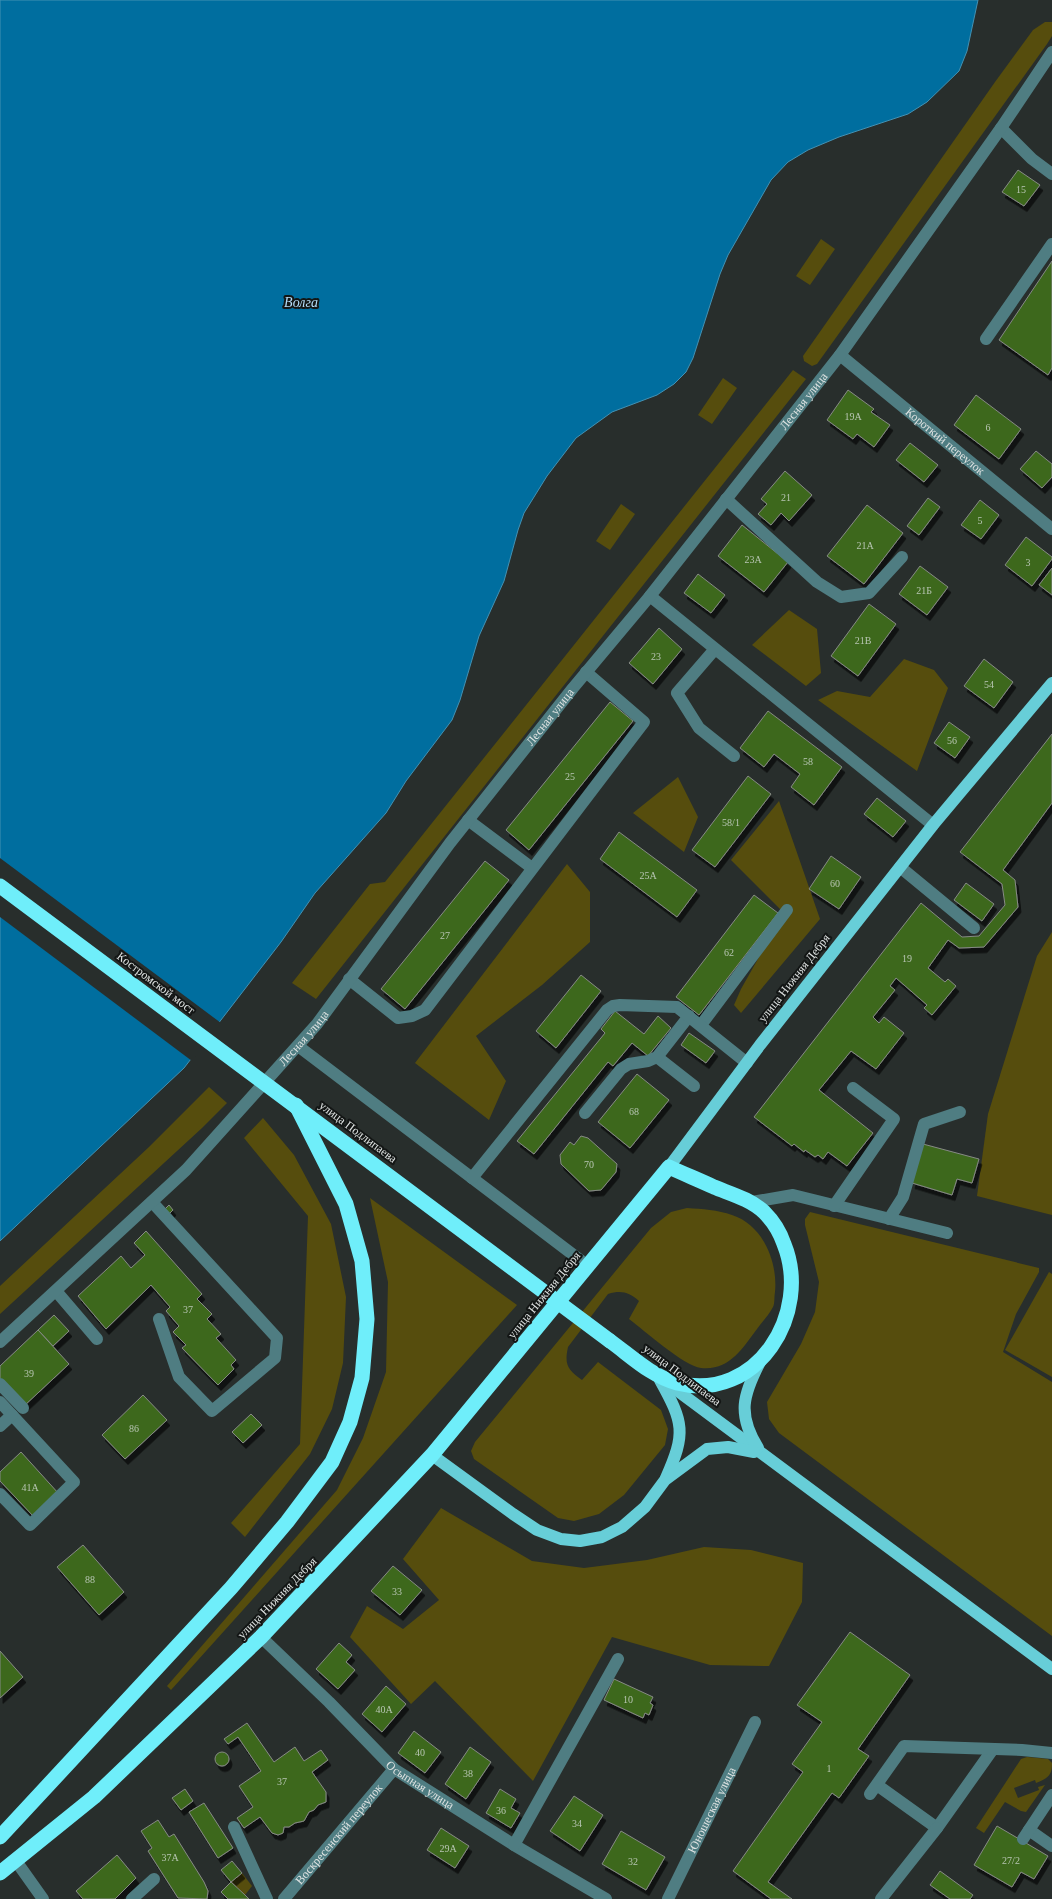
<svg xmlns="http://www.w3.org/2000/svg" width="1052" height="1899" font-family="'Times New Roman',serif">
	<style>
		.green { fill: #564d0d }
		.water { fill: #006e9f; stroke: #4391b3 }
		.pier { fill: #282e2c }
		.building { fill: #3c681f; stroke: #868a84; filter: url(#shadow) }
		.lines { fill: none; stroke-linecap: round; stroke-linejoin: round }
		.minor { stroke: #4f7d82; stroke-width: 12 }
		.major { stroke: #67ced8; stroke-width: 12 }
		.highway { stroke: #6feefa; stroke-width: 15 }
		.highway-bridge { stroke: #6feefa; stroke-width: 15 }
		.labels { text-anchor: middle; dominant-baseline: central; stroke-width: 4; stroke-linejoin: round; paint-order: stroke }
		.number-label { font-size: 10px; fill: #b7c5b2 }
		.street-label { font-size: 12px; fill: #e0e4e3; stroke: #131615 }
		.water-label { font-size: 14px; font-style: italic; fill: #b4ddf9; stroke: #131615 }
	</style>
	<defs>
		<filter id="shadow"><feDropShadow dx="3" dy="5.5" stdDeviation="0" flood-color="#0009"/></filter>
	</defs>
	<rect width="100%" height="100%" fill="#282e2c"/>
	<g class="green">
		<polygon points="1045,22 1052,22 1052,36 1047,44 817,364 812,366 804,361 803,356 995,82 1033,30"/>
		<polygon points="821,239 835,249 810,285 796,276"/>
		<polygon points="793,370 806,379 316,999 292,983 370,884 385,882"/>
		<polygon points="723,378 737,388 712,424 698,415"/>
		<polygon points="621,504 635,514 610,550 596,541"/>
		<polygon points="789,610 817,629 821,673 806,686 752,645"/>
		<polygon points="904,659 934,670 948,688 917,771 818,700 837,691 870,697"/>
		<polygon points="678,777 698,817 684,852 633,813"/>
		<polygon points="779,801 820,919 741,1013 734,1005 741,989 784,913 731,860"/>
		<polygon points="567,864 590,892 590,942 542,985 476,1036 506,1081 489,1120 415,1063"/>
		<polygon points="1052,932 1052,1215 977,1196 988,1114 1037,956"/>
		<polygon points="209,1087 227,1103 202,1128 0,1314 0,1286 149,1147"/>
		<polygon points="263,1118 294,1155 331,1224 346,1297 343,1363 332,1409 310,1454 245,1537 231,1523 300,1444 308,1216 244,1138"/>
		<polygon points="370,1198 517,1305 171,1690 167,1686 337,1490 363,1438 386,1372 388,1282"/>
		<path d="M687,1208C702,1209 718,1210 732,1215C763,1225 778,1262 775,1292C774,1297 775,1303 773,1307C769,1315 762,1322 757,1329C742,1349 729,1371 701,1368C684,1366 645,1331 629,1319L639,1301C629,1292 621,1290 608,1294L568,1347C564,1365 568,1370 582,1380L598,1362L661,1410L668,1429L665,1445L624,1495L599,1514L574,1521L558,1518L474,1459L471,1451L475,1442L651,1228L671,1212Z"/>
		<polygon points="810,1212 1039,1268 1039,1272 1016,1314 1003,1352 1052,1382 1052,1636 779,1433 769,1419 767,1402 801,1344 815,1312 819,1282 805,1225 805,1219"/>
		<polygon points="1049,1272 1052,1274 1052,1377 1005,1350"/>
		<polygon points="441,1508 532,1561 584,1568 647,1560 704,1547 751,1550 803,1563 802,1602 769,1666 710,1665 612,1637 533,1781 435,1681 411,1704 350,1637 367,1606 403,1629 439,1600 403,1559"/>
		<path d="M1027,1757L1048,1759L1052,1763C1052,1776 1048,1778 1036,1783L1035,1780L1014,1788L1018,1798L1039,1790L1038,1787L1045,1785L1026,1812L1021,1811L1005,1802L984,1833L976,1828L1021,1759Z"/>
		<polygon points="242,1873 252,1886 245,1895 231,1882"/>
	</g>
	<polygon class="water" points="0,0 978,0 967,51 959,71 927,102 908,114 839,137 808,150 788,162 771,180 728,255 720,274 693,358 686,372 674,384 657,395 612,412 576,438 547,476 534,497 524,513 518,530 504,581 479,636 460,700 452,720 406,781 386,813 315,893 281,942 184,1068 0,1241"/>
	<polygon class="pier" points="0,858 221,1023 192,1061 0,917"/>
	<g class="building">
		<polygon points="1018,170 1040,185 1024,206 1002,192"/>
		<polygon points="1052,261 1052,368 1048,375 999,340"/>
		<polygon points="848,390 874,409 871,412 890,425 874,447 857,434 853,439 827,420"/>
		<polygon points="976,395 1021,429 999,459 954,425"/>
		<polygon points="910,443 938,465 924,482 896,460"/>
		<polygon points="1036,451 1052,464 1052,477 1042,488 1020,469"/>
		<polygon points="785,471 812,495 789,521 781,513 771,525 758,514 767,504 761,499"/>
		<polygon points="928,498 940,507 919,535 907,526"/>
		<polygon points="980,500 999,515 981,539 961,525"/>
		<polygon points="867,505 903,533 864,584 827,556"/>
		<polygon points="742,525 788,562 764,592 718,556"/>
		<polygon points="1026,537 1052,557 1052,559 1032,586 1005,565"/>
		<polygon points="920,566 948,587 927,615 899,594"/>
		<polygon points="1052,568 1052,595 1039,585"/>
		<polygon points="698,574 725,595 711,613 684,593"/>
		<polygon points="869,604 896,624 858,676 831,656"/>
		<polygon points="659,628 682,649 653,684 629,663"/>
		<polygon points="984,659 1013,682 994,708 964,686"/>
		<polygon points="610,702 633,721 529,850 506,830"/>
		<polygon points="768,711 842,767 814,805 791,787 800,774 774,754 764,767 740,748"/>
		<polygon points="949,722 970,737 955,758 934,743"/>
		<polygon points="1052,734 1052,803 1003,870 1015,880 1018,907 984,947 959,948 948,940 928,968 945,982 948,979 956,986 932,1015 924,1008 927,1005 896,978 890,986 895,990 873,1017 879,1023 884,1017 904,1033 876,1069 851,1051 819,1090 873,1133 847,1166 828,1152 823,1159 818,1155 815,1157 805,1150 804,1152 794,1144 792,1146 754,1117 921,903 962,937 979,936 1005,905 1002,884 960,852"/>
		<polygon points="748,776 771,794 715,867 692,850"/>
		<polygon points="877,798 906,821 893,837 864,814"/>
		<polygon points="619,832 697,890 677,917 600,859"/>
		<polygon points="831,856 861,877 839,909 809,889"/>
		<polygon points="485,861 509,880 405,1009 381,989"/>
		<polygon points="966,883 994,904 982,921 954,900"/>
		<polygon points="754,895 778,913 699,1015 676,997"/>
		<polygon points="581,975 601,991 556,1048 536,1031"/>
		<polygon points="615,1011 644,1034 658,1016 671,1028 648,1056 632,1043 613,1066 608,1062 534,1154 517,1141 605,1033 601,1029"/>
		<polygon points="689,1033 715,1051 706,1063 681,1045"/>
		<polygon points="637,1074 669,1100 630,1148 598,1122"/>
		<polygon points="581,1136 588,1138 617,1164 616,1172 601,1190 589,1191 561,1164 560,1155 570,1142 574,1145"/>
		<polygon points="923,1144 979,1159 972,1183 957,1179 952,1195 912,1183"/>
		<polygon points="169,1205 173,1210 169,1214 165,1209"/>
		<polygon points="146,1231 202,1294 197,1299 212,1314 207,1319 221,1334 216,1338 236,1360 231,1365 234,1369 218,1385 182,1348 186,1345 173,1332 179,1326 166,1311 170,1307 151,1285 106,1329 78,1296 121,1256 131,1268 145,1255 134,1243"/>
		<polygon points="54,1315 69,1331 53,1346 38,1330"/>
		<polygon points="38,1330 69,1364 24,1406 0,1381 0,1366"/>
		<polygon points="143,1395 167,1420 125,1459 102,1435"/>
		<polygon points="251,1414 262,1425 243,1443 232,1432"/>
		<polygon points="21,1452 59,1494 34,1517 0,1481 0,1472"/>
		<polygon points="83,1545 124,1592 99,1615 57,1567"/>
		<polygon points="393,1566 422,1590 400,1615 371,1591"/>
		<polygon points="850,1632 910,1675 858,1749 869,1756 839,1798 832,1793 768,1882 792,1899 771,1899 733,1871 803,1772 792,1764 822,1722 797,1705"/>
		<polygon points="339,1643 352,1655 346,1662 355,1670 338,1689 316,1669"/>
		<polygon points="0,1651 23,1677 0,1698"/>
		<polygon points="614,1679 653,1697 650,1703 653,1705 649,1715 645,1713 643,1718 604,1700"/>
		<polygon points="386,1686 406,1704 382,1732 362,1714"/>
		<polygon points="247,1723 274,1762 295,1747 304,1761 321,1750 328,1760 312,1772 326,1792 326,1802 318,1805 314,1810 309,1812 304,1821 295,1823 289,1827 284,1827 283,1833 278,1835 272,1833 260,1817 244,1828 237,1818 253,1807 239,1786 261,1771 238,1737 228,1744 224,1739"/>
		<polygon points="414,1731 441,1752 425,1773 398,1753"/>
		<polygon points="470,1747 491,1762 466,1799 445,1784"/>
		<circle cx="222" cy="1759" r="7"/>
		<polygon points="185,1789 193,1801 181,1810 172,1798"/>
		<polygon points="500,1789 516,1799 511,1808 520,1813 511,1828 486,1813"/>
		<polygon points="574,1796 603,1815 580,1851 550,1831"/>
		<polygon points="204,1803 233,1848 218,1858 189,1812"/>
		<polygon points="158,1820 169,1837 174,1834 204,1882 208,1891 207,1899 178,1898 148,1851 152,1848 141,1831"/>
		<polygon points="997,1826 1048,1856 1034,1879 1021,1872 1012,1887 974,1865"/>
		<polygon points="441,1828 469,1846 455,1868 427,1850"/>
		<polygon points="621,1831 665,1857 646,1890 602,1864"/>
		<polygon points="117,1855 136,1878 115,1899 83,1899 76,1891"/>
		<polygon points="232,1861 242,1873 231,1882 221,1870"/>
		<polygon points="940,1871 973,1895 970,1899 950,1899 930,1885"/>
		<polygon points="231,1882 245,1895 249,1899 228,1899 221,1892"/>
	</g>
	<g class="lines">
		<g class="minor">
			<polyline points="1001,128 1032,159 1052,174"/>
			<polyline points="986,339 1052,244"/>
			<path id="s1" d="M840,355L1052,529"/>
			<polyline points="726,499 817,582 841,597 869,593 902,557"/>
			<polyline points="650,596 933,825"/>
			<polyline points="715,649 677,693 699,728 734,756"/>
			<polyline points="468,820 532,868"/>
			<polyline points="900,867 974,928"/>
			<polyline points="349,979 398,1018 412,1016 425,1010 644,722 586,672"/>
			<polyline points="701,1025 787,910"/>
			<polyline points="298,1046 588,1266"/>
			<polyline points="657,1057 694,1086"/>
			<polyline points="585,1113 621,1069 629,1064 648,1061 657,1057 689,1016"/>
			<polyline points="472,1178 607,1010 613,1006 620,1005 677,1007 747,1063"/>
			<polyline points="152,1202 277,1338 275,1358 212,1411 179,1377 159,1319"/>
			<polyline points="752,1202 793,1195 947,1233"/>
			<polyline points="834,1206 894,1119 853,1088"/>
			<polyline points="889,1219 903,1197 924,1124 960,1112"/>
			<polyline points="56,1291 97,1339"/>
			<path id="s2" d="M0,1342L186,1170L317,1024L450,843L573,688L650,596L840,355L1001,128L1052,52"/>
			<polyline points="0,1384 23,1408"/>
			<polyline points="0,1402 74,1482 30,1525 0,1494"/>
			<polyline points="0,1426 12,1415"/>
			<path id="s3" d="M261,1637L329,1702L394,1769L514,1845L606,1899"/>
			<polyline points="877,1785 937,1828 993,1749"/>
			<polyline points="870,1794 904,1746 1022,1750 1052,1753"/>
			<polyline points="234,1827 267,1899"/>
			<polyline points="1029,1830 1052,1846"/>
			<polyline points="1023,1839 1052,1795"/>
			<polyline points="514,1845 618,1659"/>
			<polyline points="16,1861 43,1899"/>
			<polyline points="132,1899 154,1879"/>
			<path id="s4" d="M284,1899L394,1769"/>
			<path id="s5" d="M668,1899L755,1722"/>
			<polyline points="881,1899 937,1828"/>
		</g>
		<g class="major">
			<polyline points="669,1167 760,1045 933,825 1052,683"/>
			<path d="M660,1380C684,1423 686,1433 666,1478"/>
			<polyline points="663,1380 1052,1669"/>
			<path d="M758,1448C737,1414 743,1395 760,1362"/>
			<polyline points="432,1455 513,1514 537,1530 561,1539 580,1541 602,1537 622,1527 645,1507 665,1480 707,1449 728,1447 754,1452"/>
		</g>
		<g class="highway">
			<polyline points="0,1837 231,1588 287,1522 332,1462 350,1422 362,1378 367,1319 362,1261 346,1204 296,1105"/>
			<path d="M0,1873L94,1797L261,1637L432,1455L669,1167C684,1174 699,1180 714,1187C731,1194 750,1199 764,1212C773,1221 780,1232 784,1244C812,1313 757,1403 677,1383C651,1376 631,1356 610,1341"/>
		</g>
		<polyline class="highway-bridge" points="0,886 610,1341"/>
	</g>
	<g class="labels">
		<g class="number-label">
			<text x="1021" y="189">15</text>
			<text x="853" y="416">19А</text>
			<text x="988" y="427">6</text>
			<text x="786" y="497">21</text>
			<text x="980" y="520">5</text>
			<text x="865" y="545">21А</text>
			<text x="753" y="559">23А</text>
			<text x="1028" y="562">3</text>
			<text x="924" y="590">21Б</text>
			<text x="863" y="640">21В</text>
			<text x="656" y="656">23</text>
			<text x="989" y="684">54</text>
			<text x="952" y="740">56</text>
			<text x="808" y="761">58</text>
			<text x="570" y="776">25</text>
			<text x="731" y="822">58/1</text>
			<text x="648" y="875">25А</text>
			<text x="835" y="883">60</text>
			<text x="445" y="935">27</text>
			<text x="729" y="952">62</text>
			<text x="907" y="958">19</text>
			<text x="634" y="1111">68</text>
			<text x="589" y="1164">70</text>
			<text x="188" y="1309">37</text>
			<text x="29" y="1373">39</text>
			<text x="134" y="1428">86</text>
			<text x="30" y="1487">41А</text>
			<text x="90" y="1579">88</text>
			<text x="397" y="1591">33</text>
			<text x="628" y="1699">10</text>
			<text x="384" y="1709">40А</text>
			<text x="420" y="1752">40</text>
			<text x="829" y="1768">1</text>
			<text x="468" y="1773">38</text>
			<text x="282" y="1781">37</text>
			<text x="501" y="1810">36</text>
			<text x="577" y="1823">34</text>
			<text x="448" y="1848">29А</text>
			<text x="170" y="1857">37А</text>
			<text x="1011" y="1860">27/2</text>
			<text x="633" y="1861">32</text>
		</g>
		<g class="street-label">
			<text stroke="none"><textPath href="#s2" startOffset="1240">Лесная улица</textPath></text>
			<text stroke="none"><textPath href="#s1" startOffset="136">Короткий переулок</textPath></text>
			<text stroke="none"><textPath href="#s2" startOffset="835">Лесная улица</textPath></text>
			<text transform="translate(794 978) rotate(-52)">улица Нижняя Дебря</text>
			<text transform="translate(156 983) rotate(37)">Костромской мост</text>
			<text stroke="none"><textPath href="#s2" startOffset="430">Лесная улица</textPath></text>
			<text transform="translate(358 1132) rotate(37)">улица Подлипаева</text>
			<text transform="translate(544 1295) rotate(-51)">улица Нижняя Дебря</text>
			<text transform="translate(682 1375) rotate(37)">улица Подлипаева</text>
			<text transform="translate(277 1598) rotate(-46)">улица Нижняя Дебря</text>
			<text stroke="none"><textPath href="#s3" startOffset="218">Осыпная улица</textPath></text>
			<text stroke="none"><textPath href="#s5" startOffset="99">Юношеская улица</textPath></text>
			<text stroke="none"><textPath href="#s4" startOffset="85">Воскресенский переулок</textPath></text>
		</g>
		<g class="water-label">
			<text x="301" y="302">Волга</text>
		</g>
	</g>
</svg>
